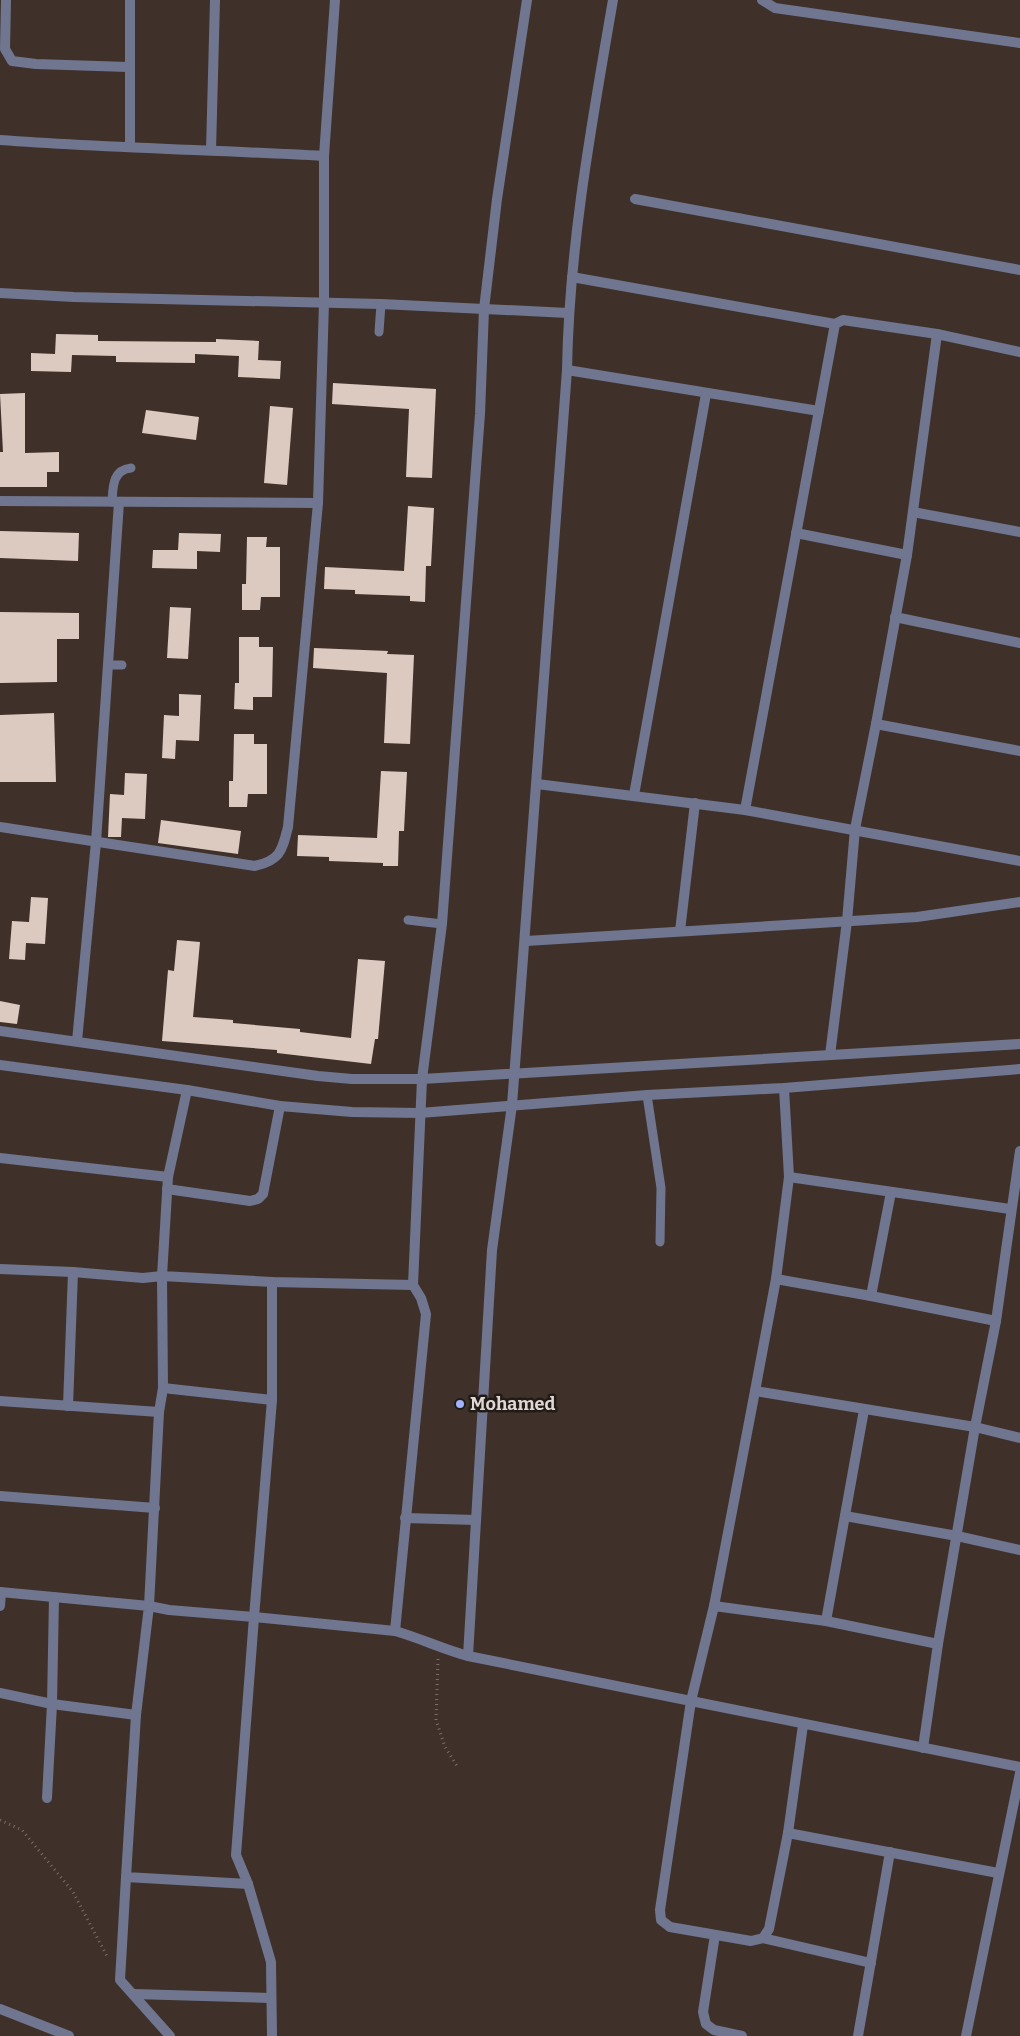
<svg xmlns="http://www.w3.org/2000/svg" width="1020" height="2036" font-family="Bitter,serif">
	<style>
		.building { fill: #dccac1 }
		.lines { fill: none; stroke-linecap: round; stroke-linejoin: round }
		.path { stroke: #7a6e67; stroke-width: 3; stroke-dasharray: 1 4; stroke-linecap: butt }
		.service { stroke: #707690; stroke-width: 9 }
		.minor { stroke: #707690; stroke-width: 10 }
		.poi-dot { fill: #a1b3fd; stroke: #211b18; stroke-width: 2 }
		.labels { text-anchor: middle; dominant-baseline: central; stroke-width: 5; stroke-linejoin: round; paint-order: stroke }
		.poi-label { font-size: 18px; font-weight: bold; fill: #e0d7d2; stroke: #211b18; text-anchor: start }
	</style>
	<rect width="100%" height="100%" fill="#3f312a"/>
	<g class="building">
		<polygon points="56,334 98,335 98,341 216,342 216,339 259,341 258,360 281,361 280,379 238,377 239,356 195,354 195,363 116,362 116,356 72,355 71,372 31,371 31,353 55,354"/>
		<polygon points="333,383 436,389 432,478 406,477 409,409 332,404"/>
		<polygon points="25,393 25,453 59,452 59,472 47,472 47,487 0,487 0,452 3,452 0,394"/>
		<polygon points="270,406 293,408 287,485 264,483"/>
		<polygon points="146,410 199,417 196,440 142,433"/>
		<polygon points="408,506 434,508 431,566 426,566 425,602 410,601 410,596 355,594 355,590 324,589 325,567 404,571"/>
		<polygon points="0,531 79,533 78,561 0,558"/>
		<polygon points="179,533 221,534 220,552 197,551 197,569 152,568 153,550 178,550"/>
		<polygon points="247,537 267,537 266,547 280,547 280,597 261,597 260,610 242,610 242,584 246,584"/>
		<polygon points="170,607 191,608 188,659 167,658"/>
		<polygon points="0,612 79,613 79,639 57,639 57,682 0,683"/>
		<polygon points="239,637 259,637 259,647 273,647 272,697 253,697 253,710 234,709 235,683 239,683"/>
		<polygon points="314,648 388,651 387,654 414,655 410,744 384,743 387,673 313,668"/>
		<polygon points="179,694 201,695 199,741 176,740 175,759 162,758 164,715 179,716"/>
		<polygon points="54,713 56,782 0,782 0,715"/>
		<polygon points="234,734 254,734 254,744 267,744 267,794 248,794 247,807 229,807 229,781 233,781"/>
		<polygon points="381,771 407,772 404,831 399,831 398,866 383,866 383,863 329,861 329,857 297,856 298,835 377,838"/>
		<polygon points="125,773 147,774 145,819 122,818 121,837 108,837 110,794 124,795"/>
		<polygon points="161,820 241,831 238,854 158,843"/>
		<polygon points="31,897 48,898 45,944 26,943 25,960 9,959 12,921 29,922"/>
		<polygon points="177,940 200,942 193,1017 233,1020 233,1023 300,1029 300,1032 351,1038 358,959 385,961 378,1039 375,1039 371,1064 277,1053 277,1050 162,1041 168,970 174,971"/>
		<polygon points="0,1001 20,1005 17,1024 0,1022"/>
	</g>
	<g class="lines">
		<g class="path">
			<polyline points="438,1659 436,1720 445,1747 457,1766"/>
			<polyline points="0,1820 22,1830 73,1892 108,1958"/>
		</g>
		<g class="service">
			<polyline points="379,332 381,304"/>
			<path d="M112,502C113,488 112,470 131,468"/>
			<polyline points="108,665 122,665"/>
			<polyline points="408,920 442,924"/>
			<polyline points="647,1095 661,1188 660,1242"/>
		</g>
		<g class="minor">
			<polyline points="6,0 5,49 12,61 36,64 128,67"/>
			<polyline points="130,0 130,146"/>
			<polyline points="762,0 775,8 1020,43"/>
			<path d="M0,140C108,148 216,150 324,156"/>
			<polyline points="211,150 215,0"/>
			<polyline points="635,199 1020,270"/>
			<polyline points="572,277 835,324"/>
			<polyline points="0,293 74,297 381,304 568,313"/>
			<polyline points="937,334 907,555 876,724 1020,751"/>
			<polyline points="1020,352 937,334 843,320 835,324 745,810 1020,861"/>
			<polyline points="567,370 819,411"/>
			<polyline points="0,501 318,503"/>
			<polyline points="913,512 1020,532"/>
			<polyline points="796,533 907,555"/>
			<polyline points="895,617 1020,643"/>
			<polyline points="537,784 745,810"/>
			<polyline points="634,795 706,394"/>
			<path d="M0,827L255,866C281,860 282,850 288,827L318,503L324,302V156L335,0"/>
			<polyline points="680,931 695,803"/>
			<polyline points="526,941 917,917 1020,902"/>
			<polyline points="0,1031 318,1076 352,1079 422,1079 1020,1044"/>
			<polyline points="77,1041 96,842 119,502"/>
			<polyline points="830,1055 847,921 855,829 876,724"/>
			<polyline points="0,1065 187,1090 280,1106 352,1112 420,1113 647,1095 784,1088 1020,1069"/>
			<polyline points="0,1158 168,1177 162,1276 272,1282 413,1285"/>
			<polyline points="168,1177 187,1090"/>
			<polyline points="789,1177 1010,1209"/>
			<polyline points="167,1189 250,1201 258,1199 263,1194 280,1106"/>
			<polyline points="0,1269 73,1272 143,1278 162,1276 163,1388 272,1400"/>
			<polyline points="776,1279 871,1296 891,1192"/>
			<path d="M272,1282V1400L254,1617L395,1631C420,1638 442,1649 468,1656L691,1701L714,1606L755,1391L975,1427L996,1321L1020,1151"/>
			<polyline points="871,1296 996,1321"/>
			<polyline points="163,1388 159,1412 149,1606 169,1610 254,1617 236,1855 248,1884 271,1962 272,2036"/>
			<polyline points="755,1391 776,1279 789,1177 784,1088"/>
			<polyline points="0,1401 159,1412"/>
			<polyline points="68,1406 73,1272"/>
			<polyline points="0,1496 155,1508"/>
			<polyline points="845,1516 957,1536 1020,1550"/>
			<polyline points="405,1518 476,1520"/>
			<polyline points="0,1592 149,1606 136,1715 52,1704 0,1693"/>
			<polyline points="0,1606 1,1592"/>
			<polyline points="714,1606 826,1621 864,1410"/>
			<polyline points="826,1621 938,1644"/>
			<polyline points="395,1631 426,1314 421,1298 413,1285 422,1079 442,924 480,414 484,309 497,199 527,0"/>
			<path d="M468,1656L492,1250L512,1105L567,370C569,246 592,122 613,0"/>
			<polyline points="136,1715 126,1877 248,1884"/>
			<polyline points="803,1725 788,1833 769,1929 763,1938 751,1941 670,1927 661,1920 660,1910 691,1701 1020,1767"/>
			<polyline points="923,1748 938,1644 975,1427 1020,1438"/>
			<polyline points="47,1798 52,1704 54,1597"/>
			<polyline points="788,1833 998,1873"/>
			<polyline points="126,1877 120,1980 170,2036"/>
			<polyline points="715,1935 703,2012 706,2024 714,2030 742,2036"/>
			<polyline points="763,1938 871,1963"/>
			<polyline points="133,1994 271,1998"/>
			<polyline points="0,2009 69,2036"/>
			<polyline points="858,2036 890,1852"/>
			<polyline points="966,2036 1020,1773"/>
		</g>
	</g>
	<circle class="poi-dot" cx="460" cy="1404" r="5"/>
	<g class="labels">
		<g class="poi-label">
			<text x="470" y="1404">Mohamed</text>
		</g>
	</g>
</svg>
